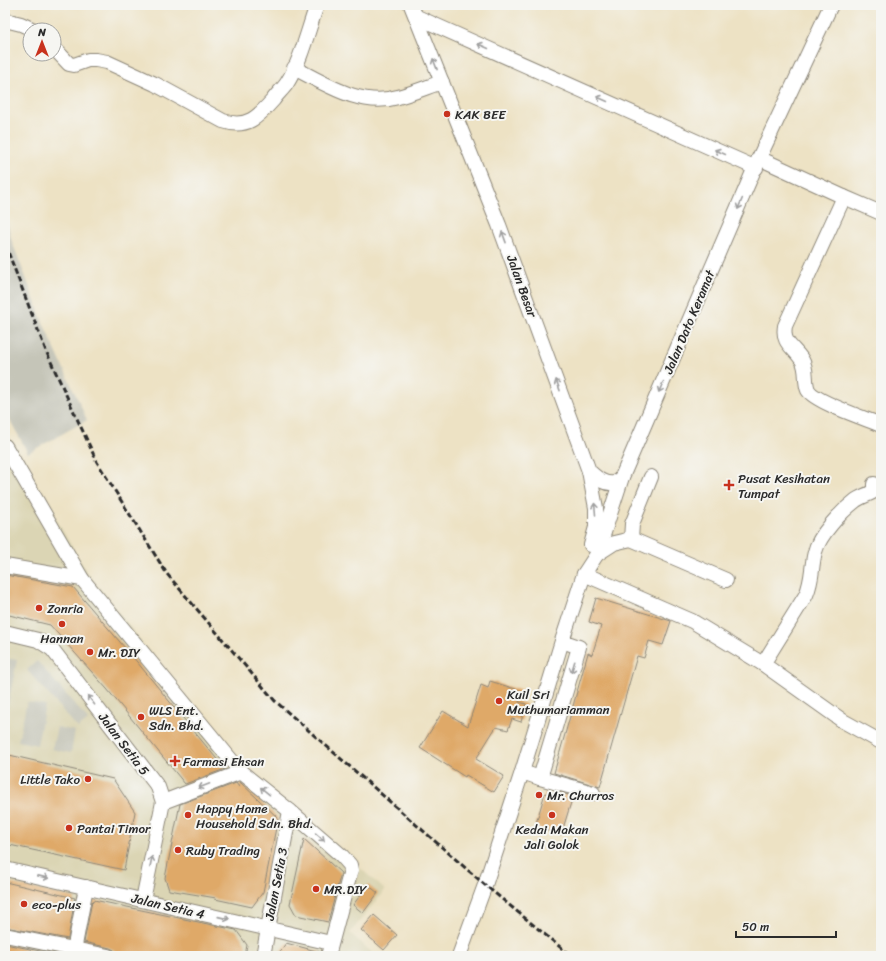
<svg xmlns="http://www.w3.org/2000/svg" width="886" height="961" font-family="Sriracha,sans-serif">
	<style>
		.built { fill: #dbd5b4 }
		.industrial { fill: #c5c5b8 }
		.building { fill: #dfa968 }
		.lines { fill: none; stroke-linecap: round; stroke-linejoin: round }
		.minor-casing { stroke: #8c8678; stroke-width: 16 }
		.minor { stroke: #fff; stroke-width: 14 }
		.rail { stroke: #2b2b2b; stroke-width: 3; stroke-dasharray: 6 3; stroke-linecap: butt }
		.oneway { stroke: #a0a0a0 }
		.poi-dot { fill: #c8321e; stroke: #f6f6f2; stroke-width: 1.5 }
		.labels { text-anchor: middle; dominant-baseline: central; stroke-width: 4; stroke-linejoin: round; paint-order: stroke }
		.poi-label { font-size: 13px; fill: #2b2b2b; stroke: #f6f6f2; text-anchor: start }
		.street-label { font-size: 13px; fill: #2b2b2b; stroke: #f6f6f2 }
	</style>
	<rect width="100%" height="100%" fill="#f6f6f2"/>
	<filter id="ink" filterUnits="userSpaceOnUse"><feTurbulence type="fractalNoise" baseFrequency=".025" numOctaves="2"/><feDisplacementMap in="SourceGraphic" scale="8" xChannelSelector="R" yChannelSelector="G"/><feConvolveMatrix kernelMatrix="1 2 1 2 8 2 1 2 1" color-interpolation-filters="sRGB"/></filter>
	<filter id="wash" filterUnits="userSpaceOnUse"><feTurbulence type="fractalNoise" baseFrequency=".012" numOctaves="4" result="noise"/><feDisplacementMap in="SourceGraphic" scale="16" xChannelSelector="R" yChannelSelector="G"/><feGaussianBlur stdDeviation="0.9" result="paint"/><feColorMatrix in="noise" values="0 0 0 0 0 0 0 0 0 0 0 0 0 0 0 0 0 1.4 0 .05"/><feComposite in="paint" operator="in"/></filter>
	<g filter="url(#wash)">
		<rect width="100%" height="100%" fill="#ede2c4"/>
		<polygon class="built" points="5,430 86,571 162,668 252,773 385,890 350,933 376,956 5,956"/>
		<g class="industrial">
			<polygon points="5,213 12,242 44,325 87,420 28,453 5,411"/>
			<polygon points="5,658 17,660 5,720"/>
			<polygon points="37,661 88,720 78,728 27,670"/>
			<polygon points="27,702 45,705 37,745 18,741"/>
			<polygon points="57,727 75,731 71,753 52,749"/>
		</g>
		<g id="blocks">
			<g class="building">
				<polygon points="5,575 73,587 137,662 225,769 185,784 107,689 50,625 5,614"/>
				<polygon points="596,598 671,621 663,645 649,641 644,658 637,656 600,787 554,773 588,653 592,655 601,626 589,622"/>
				<polygon points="490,681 522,691 519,702 526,704 521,722 512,719 508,730 496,727 476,759 504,776 494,792 466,775 465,777 420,748 443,711 468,726 481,685 488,688"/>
				<polygon points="5,754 113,779 135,812 124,870 5,844"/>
				<polygon points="240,782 278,818 263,892 252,907 215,899 216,898 169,890 165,878 180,804 236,783 239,787"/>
				<polygon points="557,792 573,796 561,835 535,827 545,793 555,796"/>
				<polygon points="304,839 341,873 328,922 296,915 290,904"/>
				<polygon points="5,882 75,898 68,939 5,927"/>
				<polygon points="368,885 378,893 363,913 353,905"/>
				<polygon points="94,900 236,930 247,945 245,956 116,956 114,950 110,948 84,942 92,901 93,902"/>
				<polygon points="374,915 397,935 384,950 361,930"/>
				<polygon points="286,943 320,952 320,956 277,956"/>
				<polygon points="5,944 65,956 5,956"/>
			</g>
		</g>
	</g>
	<g filter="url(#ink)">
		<use href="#blocks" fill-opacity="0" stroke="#8c8678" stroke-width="1"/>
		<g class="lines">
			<defs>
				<g id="minor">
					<polyline points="411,5 499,225 589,471 596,508 596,527 591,545"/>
					<polyline points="417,17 756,168"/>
					<polyline points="5,20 21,24 34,30"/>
					<path d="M54,48L69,64L74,65L88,60H96L107,62L155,84L223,121C247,129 258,117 273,100C277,94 283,89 287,83C301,61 308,30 317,5"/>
					<path d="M294,68C326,84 361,108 398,97C413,93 427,87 442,82"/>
					<polyline points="759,158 844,197 881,213"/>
					<path d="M844,197L785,326C782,344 793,346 802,360C808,370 804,381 808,390C815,402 867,419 881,425"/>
					<polyline points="5,446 82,579 241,772 290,811 342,856 350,865 351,870 328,956"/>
					<path d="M589,471C597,478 604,485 615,483L622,477"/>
					<polyline points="631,539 632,524 651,477"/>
					<polyline points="597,554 614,543 631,539 726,580"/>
					<polyline points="5,566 82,579"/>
					<polyline points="584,574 692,621 763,664 843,721 881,742"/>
					<polyline points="5,632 38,640 52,649 158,787 163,802 143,900"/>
					<path d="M763,664L806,595C813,579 811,567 815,552C819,535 841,512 855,501C860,497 868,495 874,491V484"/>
					<polyline points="522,772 540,778 579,647 562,641"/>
					<polyline points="540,778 593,793"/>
					<polyline points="163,802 241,772"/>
					<polyline points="5,869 331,943"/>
					<polyline points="5,935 108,956"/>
					<polyline points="73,956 86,887"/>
					<polyline points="263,956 290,811"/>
					<polyline points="459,956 485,885 522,772 562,641 584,574 597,554 622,477 759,158 831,5"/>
				</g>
			</defs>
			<use href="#minor" class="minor-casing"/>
			<use href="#minor" class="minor"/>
			<polyline class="rail" points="5,244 46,351 97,462 167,574 275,701 485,885 571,956"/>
		</g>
		<defs><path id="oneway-shaft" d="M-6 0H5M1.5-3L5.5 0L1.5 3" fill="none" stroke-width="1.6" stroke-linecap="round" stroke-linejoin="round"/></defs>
		<g class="oneway">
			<use href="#oneway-shaft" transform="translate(483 46) rotate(-156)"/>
			<use href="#oneway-shaft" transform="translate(435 64) rotate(-111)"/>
			<use href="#oneway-shaft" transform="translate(602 99) rotate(-156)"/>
			<use href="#oneway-shaft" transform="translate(720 152) rotate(-156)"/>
			<use href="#oneway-shaft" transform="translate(740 204) rotate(113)"/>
			<use href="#oneway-shaft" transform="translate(504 237) rotate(-110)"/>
			<use href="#oneway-shaft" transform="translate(558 385) rotate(-110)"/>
			<use href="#oneway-shaft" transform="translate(661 387) rotate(114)"/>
			<use href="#oneway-shaft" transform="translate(595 509) rotate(-95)"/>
			<use href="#oneway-shaft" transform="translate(573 667) rotate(107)"/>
			<use href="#oneway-shaft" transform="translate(91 700) rotate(-127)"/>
			<use href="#oneway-shaft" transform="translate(204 786) rotate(159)"/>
			<use href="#oneway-shaft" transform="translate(265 791) rotate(-141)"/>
			<use href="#oneway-shaft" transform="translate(320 837) rotate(41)"/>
			<use href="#oneway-shaft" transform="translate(151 862) rotate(-79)"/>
			<use href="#oneway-shaft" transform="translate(43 877) rotate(13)"/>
			<use href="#oneway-shaft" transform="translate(224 918) rotate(13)"/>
		</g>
	</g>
	<g class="poi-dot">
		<circle cx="447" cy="114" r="4"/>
		<path d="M727 479h4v4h4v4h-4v4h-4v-4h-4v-4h4z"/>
		<circle cx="39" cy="608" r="4"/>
		<circle cx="62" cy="624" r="4"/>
		<circle cx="90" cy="652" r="4"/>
		<circle cx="499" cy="701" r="4"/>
		<circle cx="141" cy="717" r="4"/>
		<path d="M173 755h4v4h4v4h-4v4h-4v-4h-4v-4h4z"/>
		<circle cx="88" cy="779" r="4"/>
		<circle cx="539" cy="795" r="4"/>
		<circle cx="188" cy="815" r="4"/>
		<circle cx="552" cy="815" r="4"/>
		<circle cx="69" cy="828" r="4"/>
		<circle cx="178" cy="850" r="4"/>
		<circle cx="316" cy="889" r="4"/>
		<circle cx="24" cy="904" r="4"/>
	</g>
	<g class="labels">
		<g class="poi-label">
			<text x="455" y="114">KAK BEE</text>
			<text x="738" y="478">Pusat Kesihatan<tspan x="738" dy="15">Tumpat</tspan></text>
			<text x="47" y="608">Zonria</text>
			<text x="62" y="638" text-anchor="middle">Hannan</text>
			<text x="98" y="652">Mr. DIY</text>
			<text x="507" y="694">Kuil Sri<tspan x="507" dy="15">Muthumariamman</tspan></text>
			<text x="149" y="710">WLS Ent.<tspan x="149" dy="15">Sdn. Bhd.</tspan></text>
			<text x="183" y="761">Farmasi Ehsan</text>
			<text x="80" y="779" text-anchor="end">Little Tako</text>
			<text x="547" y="795">Mr. Churros</text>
			<text x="196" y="808">Happy Home<tspan x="196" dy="15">Household Sdn. Bhd.</tspan></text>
			<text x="77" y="828">Pantai Timor</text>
			<text x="552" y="829" text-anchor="middle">Kedai Makan<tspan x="552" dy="15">Jali Golok</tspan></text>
			<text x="186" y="850">Ruby Trading</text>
			<text x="324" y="889">MR.DIY</text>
			<text x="32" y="904">eco-plus</text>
		</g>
		<g class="street-label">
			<text transform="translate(522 286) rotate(70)">Jalan Besar</text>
			<text transform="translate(689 322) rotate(-67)">Jalan Dato Keramat</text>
			<text transform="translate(124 744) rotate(53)">Jalan Setia 5</text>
			<text transform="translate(276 884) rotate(-79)">Jalan Setia 3</text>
			<text transform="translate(168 906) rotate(13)">Jalan Setia 4</text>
		</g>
	</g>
	<rect width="886" height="961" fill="none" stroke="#f6f6f2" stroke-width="20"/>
	<g transform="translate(42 42)"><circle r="19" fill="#f6f6f2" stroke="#a5a5a2"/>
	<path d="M0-3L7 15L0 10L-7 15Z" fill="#c8321e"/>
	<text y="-6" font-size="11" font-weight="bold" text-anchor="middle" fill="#2b2b2b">N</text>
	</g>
	<path d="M736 931v6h100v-6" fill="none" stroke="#2b2b2b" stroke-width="2"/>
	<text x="742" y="931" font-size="12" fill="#2b2b2b" stroke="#f6f6f2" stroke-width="3" paint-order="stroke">50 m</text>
</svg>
